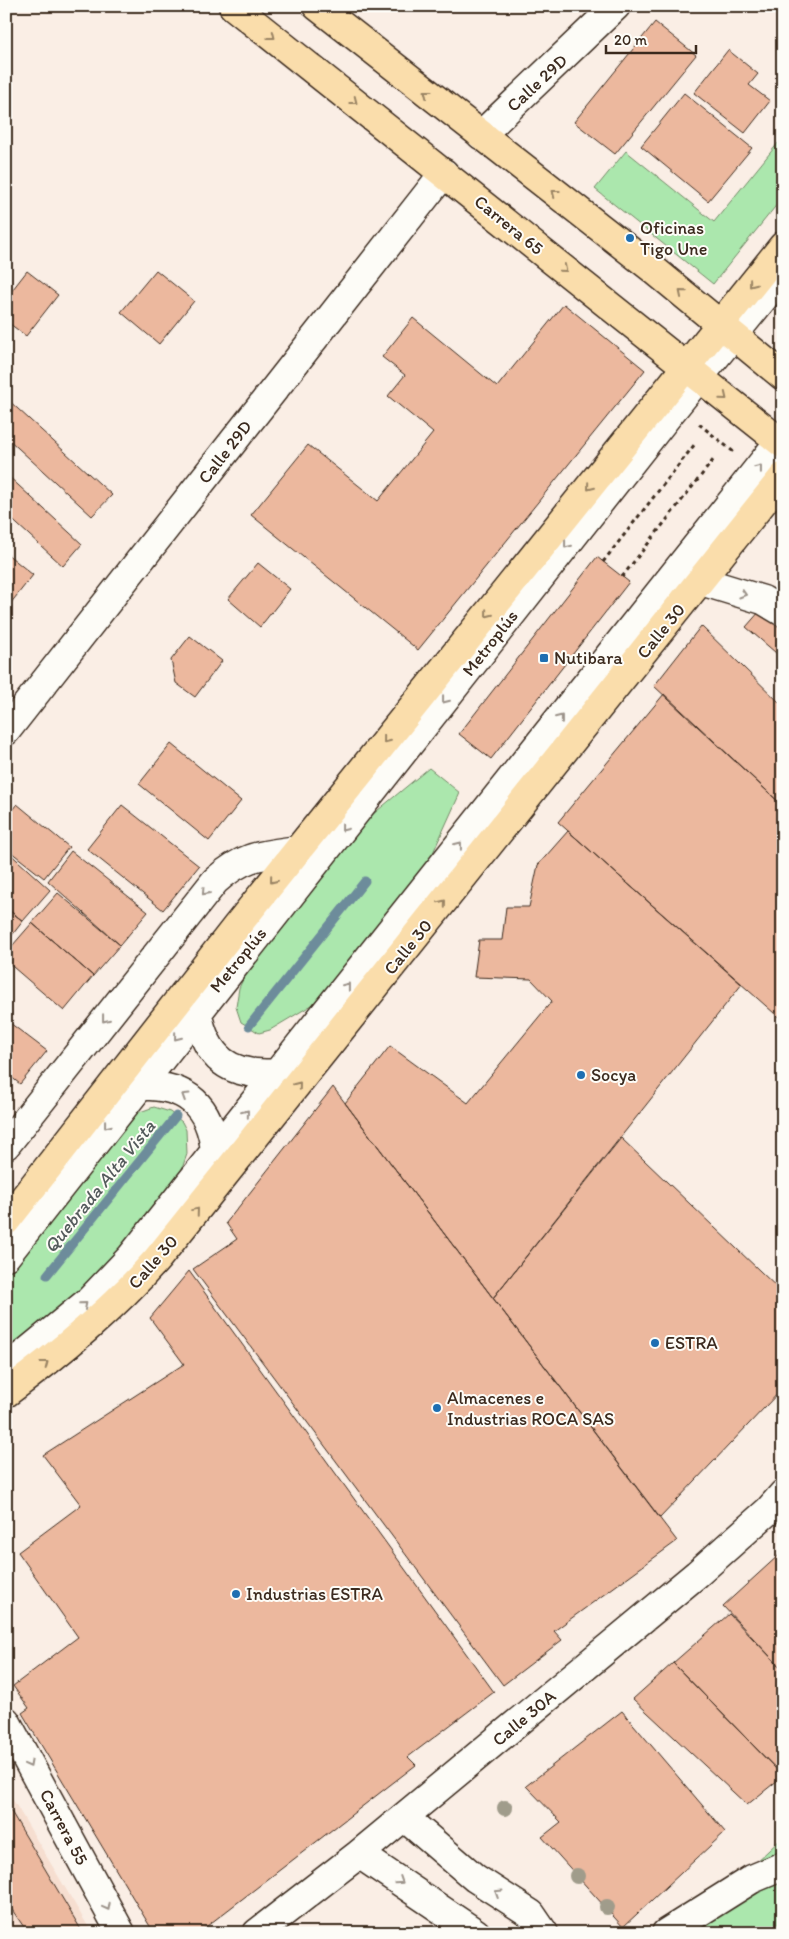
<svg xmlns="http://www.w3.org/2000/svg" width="789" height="1939" font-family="Itim,sans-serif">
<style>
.built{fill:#f6ded0}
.green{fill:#abe7ad;stroke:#738866}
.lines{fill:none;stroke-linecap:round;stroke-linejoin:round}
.stream{stroke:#6d8c9b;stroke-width:9}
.building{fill:#ecb89e;stroke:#3b2a1e}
.minor-casing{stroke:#3b2a1e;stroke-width:31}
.major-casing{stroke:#3b2a1e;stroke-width:31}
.path{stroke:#3b2a1e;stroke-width:3;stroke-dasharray:4 4;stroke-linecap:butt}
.minor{stroke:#fdfcf7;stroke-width:28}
.major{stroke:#faddab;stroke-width:28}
.tree{fill:#a09c8b}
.oneway{stroke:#9a8464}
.oneway2{stroke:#9c938a}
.poi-dot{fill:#1f6fb2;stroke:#fdfcf7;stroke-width:2}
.labels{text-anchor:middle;stroke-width:4;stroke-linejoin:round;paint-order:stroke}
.street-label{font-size:18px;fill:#3b2a1e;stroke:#fdfcf7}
.poi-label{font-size:18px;fill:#3b2a1e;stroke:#fdfcf7;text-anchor:start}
.water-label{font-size:19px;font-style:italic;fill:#545b5c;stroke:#fdfcf7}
</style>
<rect width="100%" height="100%" fill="#faeee5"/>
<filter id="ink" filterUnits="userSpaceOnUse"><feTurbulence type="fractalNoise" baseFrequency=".02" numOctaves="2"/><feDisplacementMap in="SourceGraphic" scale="10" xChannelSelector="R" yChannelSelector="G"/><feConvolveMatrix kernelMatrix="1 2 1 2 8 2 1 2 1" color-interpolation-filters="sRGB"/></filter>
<g filter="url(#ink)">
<path class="built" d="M6,1788L92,1933H6Z"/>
<path class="green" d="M783,137V197L713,284L595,189L626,151L714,222Z
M429,768L460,793L422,877L327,996L270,1030L259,1033L241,1022L236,1007L239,988L256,951L366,820Z
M154,1107L170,1112L182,1122L186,1130L187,1154L176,1186L102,1277L6,1357V1271L118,1130L137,1113Z
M783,1837V1933H680Z"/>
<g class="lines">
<path class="stream" d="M249,1026L365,881
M47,1275L176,1116"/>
</g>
<path class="building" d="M655,22L696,55L615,154L574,122Z
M728,50L758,74L749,85L770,101L745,133L694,93Z
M684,93L752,148L708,201L641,146Z
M156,270L194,301L159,344L121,312Z
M27,271L58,295L26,336L6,321V298Z
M564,304L645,370L418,650L251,515L308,445L378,501L433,433L388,396L405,375L382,357L413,318L497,387Z
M6,398L112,495L92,516L6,437Z
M6,474L82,544L63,566L6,514Z
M6,553L33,575L10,604L6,601Z
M597,557L629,582L491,759L459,734Z
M258,563L290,589L260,627L228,599Z
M767,603L783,617V659L746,627Z
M701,626L783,706V806L654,686Z
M190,636L222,661L195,697L176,683L171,660Z
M664,694L783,806V1021L558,822Z
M171,744L241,801L209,841L139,784Z
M17,804L69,847L44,878L6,848V817Z
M122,805L199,866L163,910L87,849Z
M568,831L742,984L493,1298L345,1103L390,1046L468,1103L552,1001L531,979L474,977L479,940H502L506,907H529L538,865Z
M6,850L50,890L23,921L6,908Z
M71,851L148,912L120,945L48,881Z
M58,893L120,945L93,976L32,923Z
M6,908L23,921L6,943Z
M32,923L93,976L64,1011L6,961V953Z
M6,1020L47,1051L20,1084L6,1073Z
M333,1087L677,1541L554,1631L562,1640L503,1685L193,1269L237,1239L226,1223Z
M621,1138L783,1293V1388L660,1518L493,1298Z
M189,1271L494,1692L408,1757L416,1765L198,1933H154L22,1713L29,1708L13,1686L78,1637L18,1552L81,1505L43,1455L184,1364L150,1318Z
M780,1554L783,1557V1670L723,1606Z
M729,1614L783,1670V1776L673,1663Z
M673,1663L783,1776L747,1805L633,1699Z
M622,1711L725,1832L623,1927L542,1837L561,1822L526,1786Z
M6,1803L83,1933H28L6,1901Z"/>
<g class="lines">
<defs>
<path id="minor" d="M481,135L616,6
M701,581L763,600L783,612
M6,731L444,173
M197,1011C206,1059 229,1077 278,1073
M137,1086C185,1084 210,1104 215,1151
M6,1145L215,881C244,855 261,855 298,850
M6,1256L670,413L783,274
M6,1369L90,1300L131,1257L783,437
M6,1721L121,1933
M404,1817L475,1878L531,1914L544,1933
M359,1854L476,1933
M257,1933L359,1854L697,1574L769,1510L783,1494
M666,1933L752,1879L783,1866"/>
<path id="major" d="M233,6L783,444
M317,6L653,269L783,376
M6,1221L236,927L783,246
M6,1393C61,1352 112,1310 157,1259L783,477"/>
</defs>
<use href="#minor" class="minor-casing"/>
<use href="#major" class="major-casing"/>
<path class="path" d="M699,424L735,453
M603,562L695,444
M622,577L714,459"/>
<use href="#minor" class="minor"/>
<use href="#major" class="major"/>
</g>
<g class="tree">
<circle cx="505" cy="1808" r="8"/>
<circle cx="577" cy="1876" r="8"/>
<circle cx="607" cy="1907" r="8"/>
</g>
<defs><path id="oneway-chevron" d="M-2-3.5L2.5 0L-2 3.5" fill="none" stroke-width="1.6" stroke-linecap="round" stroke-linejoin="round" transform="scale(1.25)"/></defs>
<g class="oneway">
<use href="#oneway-chevron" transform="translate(272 36) rotate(38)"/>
<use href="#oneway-chevron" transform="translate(427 93) rotate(-142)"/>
<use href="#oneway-chevron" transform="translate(354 101) rotate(38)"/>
<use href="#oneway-chevron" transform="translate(555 193) rotate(-142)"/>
<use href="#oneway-chevron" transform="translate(564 269) rotate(39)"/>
<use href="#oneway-chevron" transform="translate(752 284) rotate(129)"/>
<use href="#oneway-chevron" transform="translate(682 293) rotate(-140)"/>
<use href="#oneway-chevron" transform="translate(724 397) rotate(39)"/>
<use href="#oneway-chevron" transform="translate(590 487) rotate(129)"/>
<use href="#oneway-chevron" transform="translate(488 614) rotate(129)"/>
<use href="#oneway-chevron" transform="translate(386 740) rotate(129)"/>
<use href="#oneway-chevron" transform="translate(273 880) rotate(129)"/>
<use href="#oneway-chevron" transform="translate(443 903) rotate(-51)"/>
<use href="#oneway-chevron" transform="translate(298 1085) rotate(-51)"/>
<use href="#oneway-chevron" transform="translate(196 1211) rotate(-50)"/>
<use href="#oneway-chevron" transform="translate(45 1364) rotate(-37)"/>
</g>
<g class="oneway2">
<use href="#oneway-chevron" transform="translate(759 468) rotate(-52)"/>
<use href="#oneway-chevron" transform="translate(567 545) rotate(128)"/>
<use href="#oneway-chevron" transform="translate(743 594) rotate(17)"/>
<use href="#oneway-chevron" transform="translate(445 700) rotate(128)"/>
<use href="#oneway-chevron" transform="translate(560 718) rotate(-52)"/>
<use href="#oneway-chevron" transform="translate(344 828) rotate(129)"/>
<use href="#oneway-chevron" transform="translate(459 845) rotate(-52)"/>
<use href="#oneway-chevron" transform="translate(205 892) rotate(132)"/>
<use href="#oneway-chevron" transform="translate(347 986) rotate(-52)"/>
<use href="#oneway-chevron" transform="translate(105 1019) rotate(128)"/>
<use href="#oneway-chevron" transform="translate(177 1037) rotate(129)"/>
<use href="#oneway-chevron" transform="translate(185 1096) rotate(-148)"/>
<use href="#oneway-chevron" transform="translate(246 1113) rotate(-51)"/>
<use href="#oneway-chevron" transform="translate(107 1125) rotate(128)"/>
<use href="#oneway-chevron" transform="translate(84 1305) rotate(-41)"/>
<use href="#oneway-chevron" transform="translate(29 1764) rotate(62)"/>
<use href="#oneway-chevron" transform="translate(400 1881) rotate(33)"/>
<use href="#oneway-chevron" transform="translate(498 1893) rotate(-148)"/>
<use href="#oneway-chevron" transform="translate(107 1907) rotate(62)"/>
</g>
</g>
<g class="poi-dot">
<circle cx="630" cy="238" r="5"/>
<rect x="539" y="653" width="10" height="10" rx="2.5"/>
<circle cx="581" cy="1075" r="5"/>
<circle cx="655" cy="1343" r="5"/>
<circle cx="437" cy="1408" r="5"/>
<circle cx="236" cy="1594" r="5"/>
</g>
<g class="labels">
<g class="street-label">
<text transform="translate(537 83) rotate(-43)" y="6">Calle 29D</text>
<text transform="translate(509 225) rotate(39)" y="6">Carrera 65</text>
<text transform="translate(225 452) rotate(-52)" y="6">Calle 29D</text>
<text transform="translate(661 631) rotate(-51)" y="6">Calle 30</text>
<text transform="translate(490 643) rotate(-52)" y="6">Metroplús</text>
<text transform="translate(408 947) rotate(-51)" y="6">Calle 30</text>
<text transform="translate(238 960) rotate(-51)" y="6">Metroplús</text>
<text transform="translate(153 1262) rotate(-49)" y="6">Calle 30</text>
<text transform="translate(524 1718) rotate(-40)" y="6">Calle 30A</text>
<text transform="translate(64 1827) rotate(62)" y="6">Carrera 55</text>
</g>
<g class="poi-label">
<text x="640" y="234">Oficinas<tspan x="640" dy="21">Tigo Une</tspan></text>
<text x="554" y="664">Nutibara</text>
<text x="591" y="1081">Socya</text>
<text x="665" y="1349">ESTRA</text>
<text x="447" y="1404">Almacenes e<tspan x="447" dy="21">Industrias ROCA SAS</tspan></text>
<text x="246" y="1600">Industrias ESTRA</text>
</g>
<g class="water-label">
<text transform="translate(99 1186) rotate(-51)" y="7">Quebrada Alta Vista</text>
</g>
</g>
<rect width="789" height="1939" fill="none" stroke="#fdfcf7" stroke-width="25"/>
<rect x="12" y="12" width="764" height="1914" fill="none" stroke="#3b2a1e" stroke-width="2" filter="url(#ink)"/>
<path d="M606 45v8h90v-8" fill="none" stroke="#3b2a1e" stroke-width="2.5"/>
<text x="614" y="45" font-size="15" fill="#3b2a1e" stroke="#fdfcf7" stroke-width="4" paint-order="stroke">20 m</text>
</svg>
